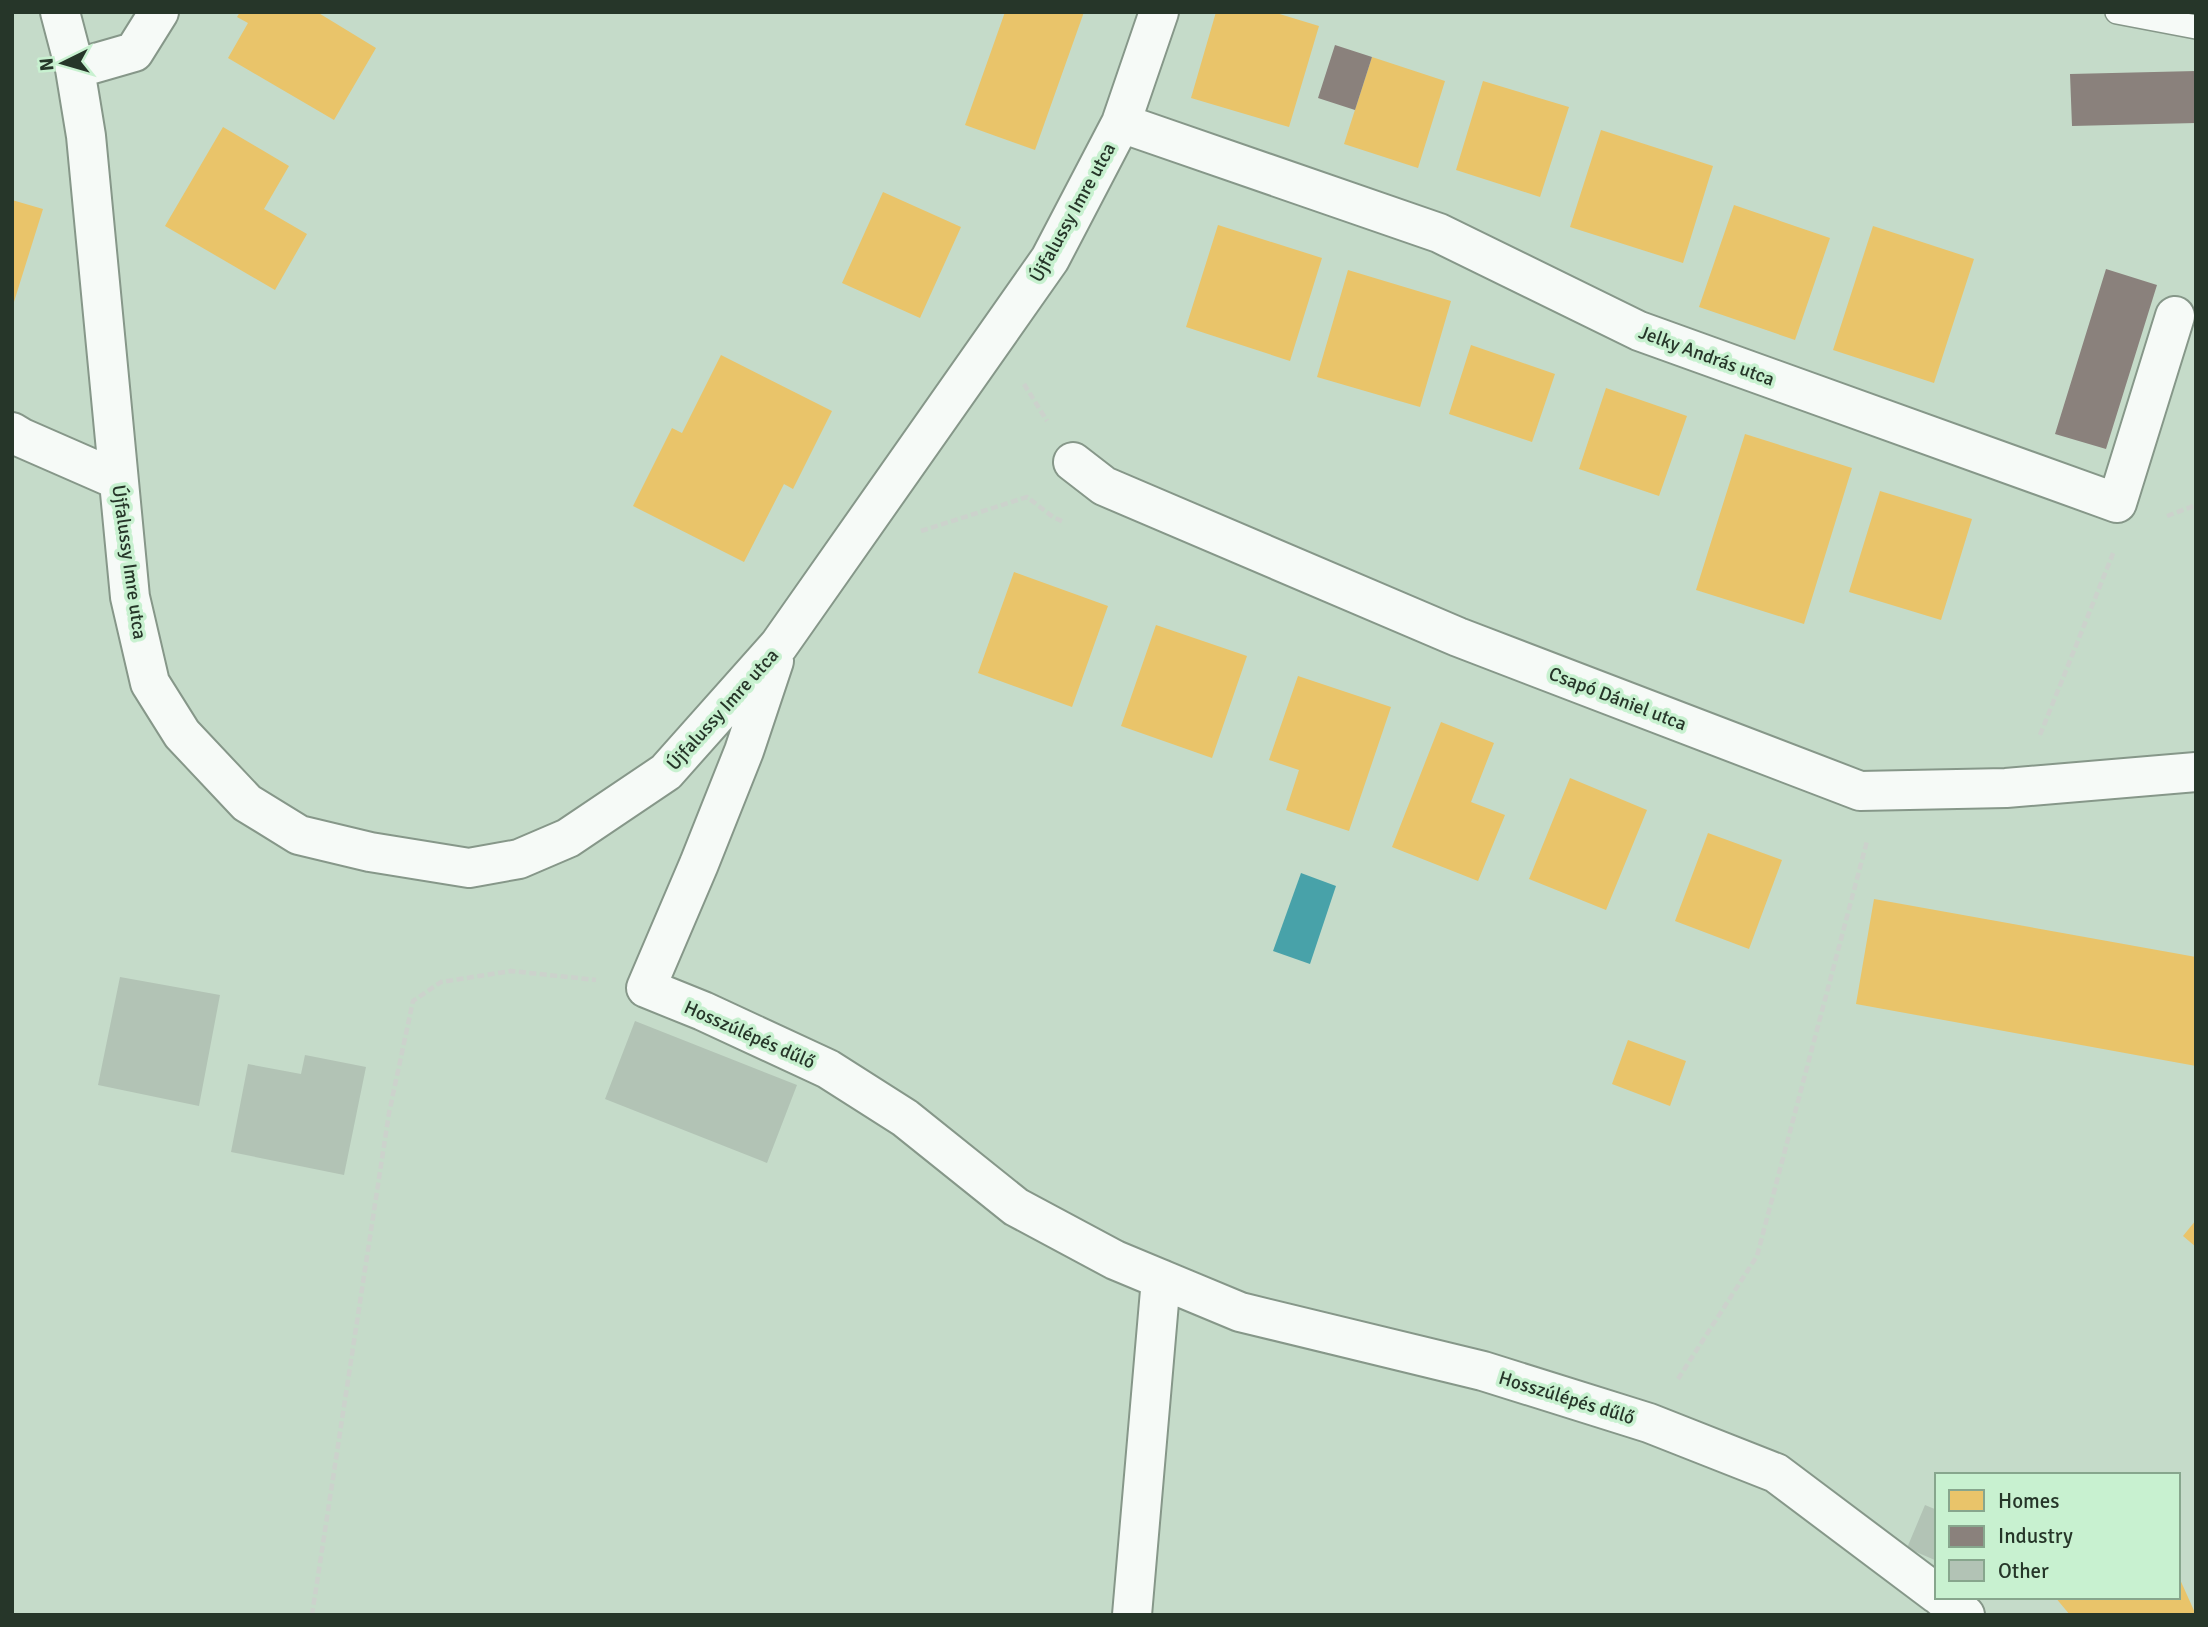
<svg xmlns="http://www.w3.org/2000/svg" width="2208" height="1627" font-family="Signika,sans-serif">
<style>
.water{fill:#48a2a9}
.homes{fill:#e9c46a}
.industry{fill:#8a817c}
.building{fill:#b2c3b5}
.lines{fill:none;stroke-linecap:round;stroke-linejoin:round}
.lane-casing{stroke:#869789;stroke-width:26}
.street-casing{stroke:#869789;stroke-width:42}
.path{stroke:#ccd2cc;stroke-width:4.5;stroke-dasharray:7 3.5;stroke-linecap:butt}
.lane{stroke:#f6faf7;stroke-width:23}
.street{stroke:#f6faf7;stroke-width:38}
.labels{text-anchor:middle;stroke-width:7;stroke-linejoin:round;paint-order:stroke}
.street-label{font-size:19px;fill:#263629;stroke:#c8f1d0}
</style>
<rect width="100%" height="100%" fill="#c5dbc9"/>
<path class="water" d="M1301,873L1336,886L1310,964L1273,951Z"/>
<path class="homes" d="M240,12H317L376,48L334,120L228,58L248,23L237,17Z
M1005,12H1084L1035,150L965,125Z
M1216,12H1273L1319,26L1289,127L1191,98Z
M1372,57L1445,81L1418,168L1344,144Z
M1483,81L1569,107L1540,197L1456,170Z
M223,127L289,166L264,209L307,234L275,290L165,226Z
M1601,130L1713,166L1683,263L1570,227Z
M883,192L961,227L920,318L842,283Z
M12,200L43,209L13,305H12Z
M1734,205L1830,238L1795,340L1699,307Z
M1218,225L1322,258L1290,361L1186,327Z
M1873,226L1974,259L1934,383L1833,350Z
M1348,270L1451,301L1420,407L1317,377Z
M1471,345L1555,374L1532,442L1449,414Z
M721,355L832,411L793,489L784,484L744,562L633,506L672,428L682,433Z
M1606,388L1687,416L1659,496L1579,469Z
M1745,434L1852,468L1804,624L1696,590Z
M1880,491L1972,519L1941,620L1849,592Z
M1014,572L1108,606L1072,707L978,673Z
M1156,625L1247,656L1212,758L1121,726Z
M1298,676L1391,707L1349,831L1286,810L1299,770L1269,760Z
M1441,722L1494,743L1471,802L1505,815L1478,881L1392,847Z
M1570,778L1647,810L1606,910L1529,879Z
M1708,833L1782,860L1749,949L1675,921Z
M1874,899L2196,957V1066L1856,1004Z
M1628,1040L1686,1061L1670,1106L1612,1084Z
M2196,1220V1247L2183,1236Z
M2178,1575L2196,1615H2070L2055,1597H2178Z"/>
<path class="industry" d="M1335,45L1372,57L1355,110L1318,98Z
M2196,71V123L2072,126L2070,74Z
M2106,269L2157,285L2106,449L2055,434Z"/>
<path class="building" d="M120,977L220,995L199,1106L98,1085Z
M635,1021L797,1085L767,1163L605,1099Z
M305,1055L366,1067L344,1175L231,1152L248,1064L301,1074Z
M1925,1505L1937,1510V1561L1907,1548Z"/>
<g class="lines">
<defs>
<path id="lane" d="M2117,12L2196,27"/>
<path id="street" d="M60,12L75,69L86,136L130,597L150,683L182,734L247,803L299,835L370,852L469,868L519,859L568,838L666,772L779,645L1050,259L1121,123L1159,12
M75,69L134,52L159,12
M1121,123L1439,233L1639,331L2117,503L2175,316
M12,432L22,438L118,480
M1073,462L1104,486L1458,637L1860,791L2006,788L2196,772
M774,661L744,751L699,864L646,988L703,1011L828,1069L905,1118L1016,1207L1115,1260L1240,1312L1483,1371L1649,1423L1776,1473L1937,1594
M1941,1597L1965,1615
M1132,1615L1161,1279"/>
</defs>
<use href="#lane" class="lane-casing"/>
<use href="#street" class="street-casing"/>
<path class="path" d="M1024,384L1047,421
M2167,516L2196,505
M921,531L1027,497L1053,517L1064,522
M2040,735L2114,551
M1678,1379L1757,1256L1867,841
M312,1615L389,1113L413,1001L441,982L511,971L596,980"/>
<use href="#lane" class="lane"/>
<use href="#street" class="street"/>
</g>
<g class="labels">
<g class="street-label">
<text transform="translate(1072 212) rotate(-61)" y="7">Újfalussy Imre utca</text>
<text transform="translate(1707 355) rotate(20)" y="7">Jelky András utca</text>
<text transform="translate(130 562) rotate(82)" y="7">Újfalussy Imre utca</text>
<text transform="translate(1618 698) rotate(21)" y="7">Csapó Dániel utca</text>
<text transform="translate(722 709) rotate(-48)" y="7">Újfalussy Imre utca</text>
<text transform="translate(750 1034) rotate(24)" y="7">Hosszúlépés dűlő</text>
<text transform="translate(1567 1397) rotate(17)" y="7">Hosszúlépés dűlő</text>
</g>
</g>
<rect width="2208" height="1627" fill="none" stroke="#263629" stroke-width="28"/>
<rect x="1935" y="1473" width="245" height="126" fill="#c8f1d0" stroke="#87a68d" stroke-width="2"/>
<rect x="1949" y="1490" width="35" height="21" fill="#e9c46a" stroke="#87a68d" stroke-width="2"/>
<text x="1998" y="1508" font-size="21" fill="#263629">Homes</text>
<rect x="1949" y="1526" width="35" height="21" fill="#8a817c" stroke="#87a68d" stroke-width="2"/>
<text x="1998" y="1543" font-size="21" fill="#263629">Industry</text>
<rect x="1949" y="1560" width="35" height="21" fill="#b2c3b5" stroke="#87a68d" stroke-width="2"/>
<text x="1998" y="1578" font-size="21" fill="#263629">Other</text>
<g transform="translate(63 63) rotate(265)" stroke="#c8f1d0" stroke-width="5" paint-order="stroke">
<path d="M0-5L12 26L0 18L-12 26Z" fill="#263629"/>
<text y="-10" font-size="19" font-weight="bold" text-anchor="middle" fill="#263629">N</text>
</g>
</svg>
